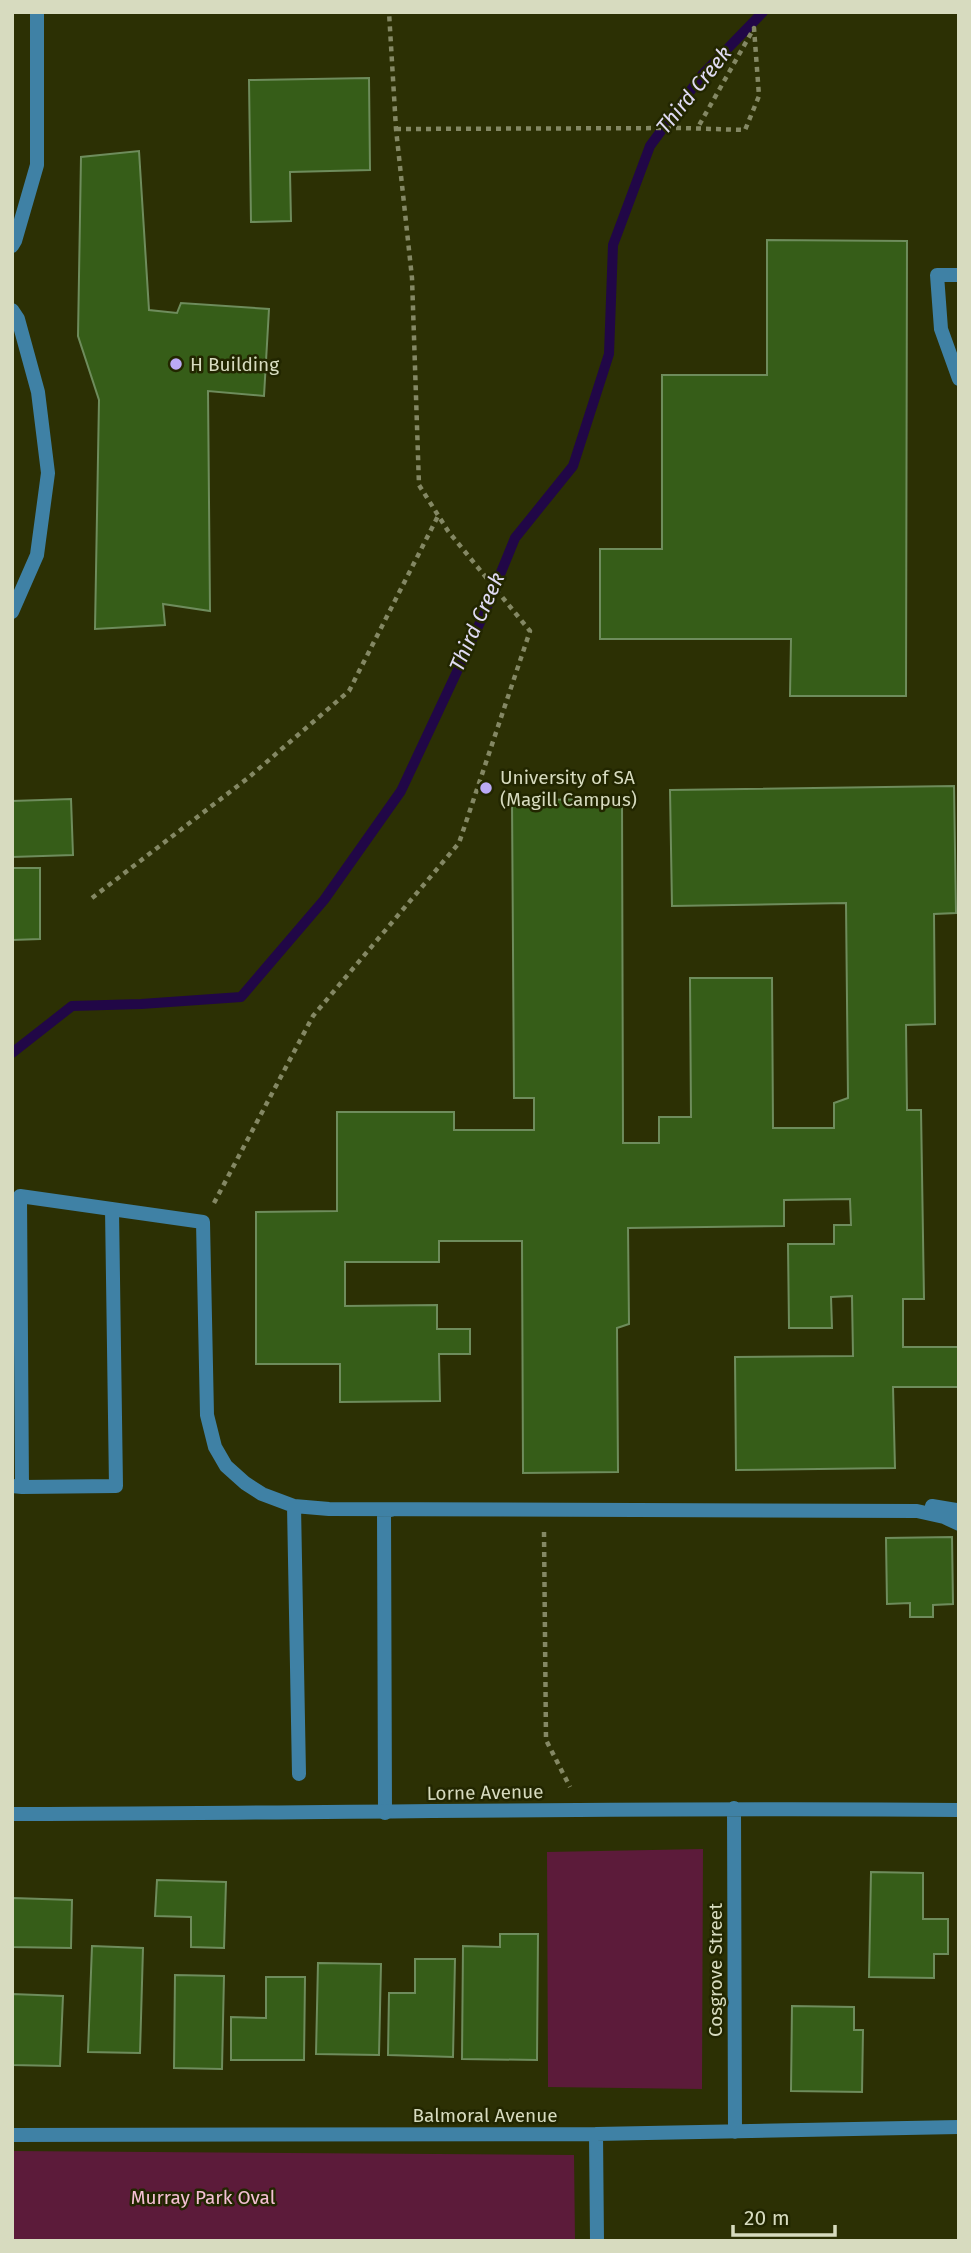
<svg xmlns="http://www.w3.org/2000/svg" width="971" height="2253" font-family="'Fira Sans',sans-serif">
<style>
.green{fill:#5c1b3a}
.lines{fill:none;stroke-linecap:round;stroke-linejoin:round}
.stream{stroke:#210747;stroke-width:10}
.building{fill:#365d18;stroke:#6e8c5c;stroke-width:2}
.path{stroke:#848864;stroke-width:4.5;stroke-dasharray:5 5;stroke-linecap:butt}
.service{stroke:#3f81a5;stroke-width:14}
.minor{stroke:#3f81a5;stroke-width:14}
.poi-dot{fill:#bbaaf6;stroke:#222600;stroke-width:2.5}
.labels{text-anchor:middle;stroke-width:5;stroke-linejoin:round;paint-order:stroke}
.poi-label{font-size:19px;fill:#d7dbbf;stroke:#222600;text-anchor:start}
.street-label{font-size:19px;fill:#d7dbbf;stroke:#222600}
.park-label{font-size:19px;fill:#f5c0d4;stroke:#222600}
.water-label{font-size:21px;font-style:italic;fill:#e0dbf3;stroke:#222600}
</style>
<rect width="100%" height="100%" fill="#2c3004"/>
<path class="green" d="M703,1849L702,2089L548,2087L547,1852Z
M12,2151L574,2155L575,2241H12Z"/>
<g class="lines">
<path class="stream" d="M12,1053L72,1006L141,1004L241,997L324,900L401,791L484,614L515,538L573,466L609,354L613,245L650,146L702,75L763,12"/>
</g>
<path class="building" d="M369,78L370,170L290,172L291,221L251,222L249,80Z
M139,151L149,310L177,313L181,303L269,309L264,396L208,391L210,611L163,604L165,625L95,629L99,400L78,336L81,157Z
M767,240L907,241L906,696H790L791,639H600V549H662V375H767Z
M954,786L956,913L934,914L935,1024L906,1025L907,1110H921L924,1299H903V1347H959V1387H893L895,1468L736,1470L735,1357L853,1356L852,1296L831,1297L832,1328H789L788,1244H834V1225H851L850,1199L784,1200V1226L628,1228L629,1324L617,1328L618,1472L523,1473L522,1241H439V1262H345V1306L437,1305V1329H470V1354H439L440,1401L340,1402V1364H256V1212L337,1211V1112H454V1130H534V1098H514L512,800L622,799L623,1143H659V1117H691L690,978H772L773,1128H834V1103L848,1098L846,903L672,906L670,790Z
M71,799L73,855L12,857V801Z
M12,868H40V939L12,940Z
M952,1537L953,1604L933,1605V1617H910V1603L887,1604L886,1538Z
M871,1872L923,1873V1919H948V1954H934V1978L869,1977Z
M157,1880L226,1882L224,1948L191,1947V1917L155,1916Z
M13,1898L72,1900L71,1948L12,1947Z
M500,1934H538L537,2060L462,2059L463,1946L500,1947Z
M92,1946L143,1948L140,2053L88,2052Z
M415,1959H455L453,2057L388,2055L389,1993H415Z
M318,1963L381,1964L379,2055L316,2054Z
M175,1975L224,1976L222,2069L174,2068Z
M266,1977H305L304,2060H231V2017L266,2018Z
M12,1994L63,1996L60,2066L12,2065Z
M792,2006L854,2007V2030H863L862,2092L791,2091Z"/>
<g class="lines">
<path class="path" d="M396,129L682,128L745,130L759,96L754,28L697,129
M92,898L248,778L349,691L438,516
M214,1203L313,1016L459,843L530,631L448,531L419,485L412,278L396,129L389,12
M544,1532L546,1740L570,1787"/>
<path class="service" d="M12,246L15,241L37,165V12
M959,275H937L941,329L959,379
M12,310L18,319L38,392L48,473L37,555L12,612
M12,1486L22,1487L20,1196L203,1222L207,1415L215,1447L226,1466L245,1483L262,1494L294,1506L329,1509L917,1511L944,1517L959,1524
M22,1487L116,1486L112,1209
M294,1506L299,1774
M932,1506L956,1510L959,1513
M385,1813L384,1510H391"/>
<path class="minor" d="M734,1808L735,2132
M12,1814C328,1813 643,1807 959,1810
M596,2134L597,2241
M12,2135L596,2134L959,2127"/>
</g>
<g class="poi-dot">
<circle cx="176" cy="364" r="7"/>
<circle cx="486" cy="788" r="7"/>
</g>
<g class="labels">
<g class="poi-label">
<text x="190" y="371">H Building</text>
<text x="500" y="784">University of SA<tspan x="500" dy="22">(Magill Campus)</tspan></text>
</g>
<g class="street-label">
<text transform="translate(485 1792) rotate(-1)" y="7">Lorne Avenue</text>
<text transform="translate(715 1970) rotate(-90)" y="7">Cosgrove Street</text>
<text x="485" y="2122">Balmoral Avenue</text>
</g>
<g class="park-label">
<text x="203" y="2204">Murray Park Oval</text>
</g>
<g class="water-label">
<text transform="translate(694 90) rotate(-51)" y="7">Third Creek</text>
<text transform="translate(477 622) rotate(-66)" y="7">Third Creek</text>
</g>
</g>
<rect width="971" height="2253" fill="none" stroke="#d7dbbf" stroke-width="28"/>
<path d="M733 2225v10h102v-10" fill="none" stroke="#d7dbbf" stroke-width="3.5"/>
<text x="744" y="2225" font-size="21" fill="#d7dbbf" stroke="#222600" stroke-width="5" paint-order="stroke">20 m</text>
</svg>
